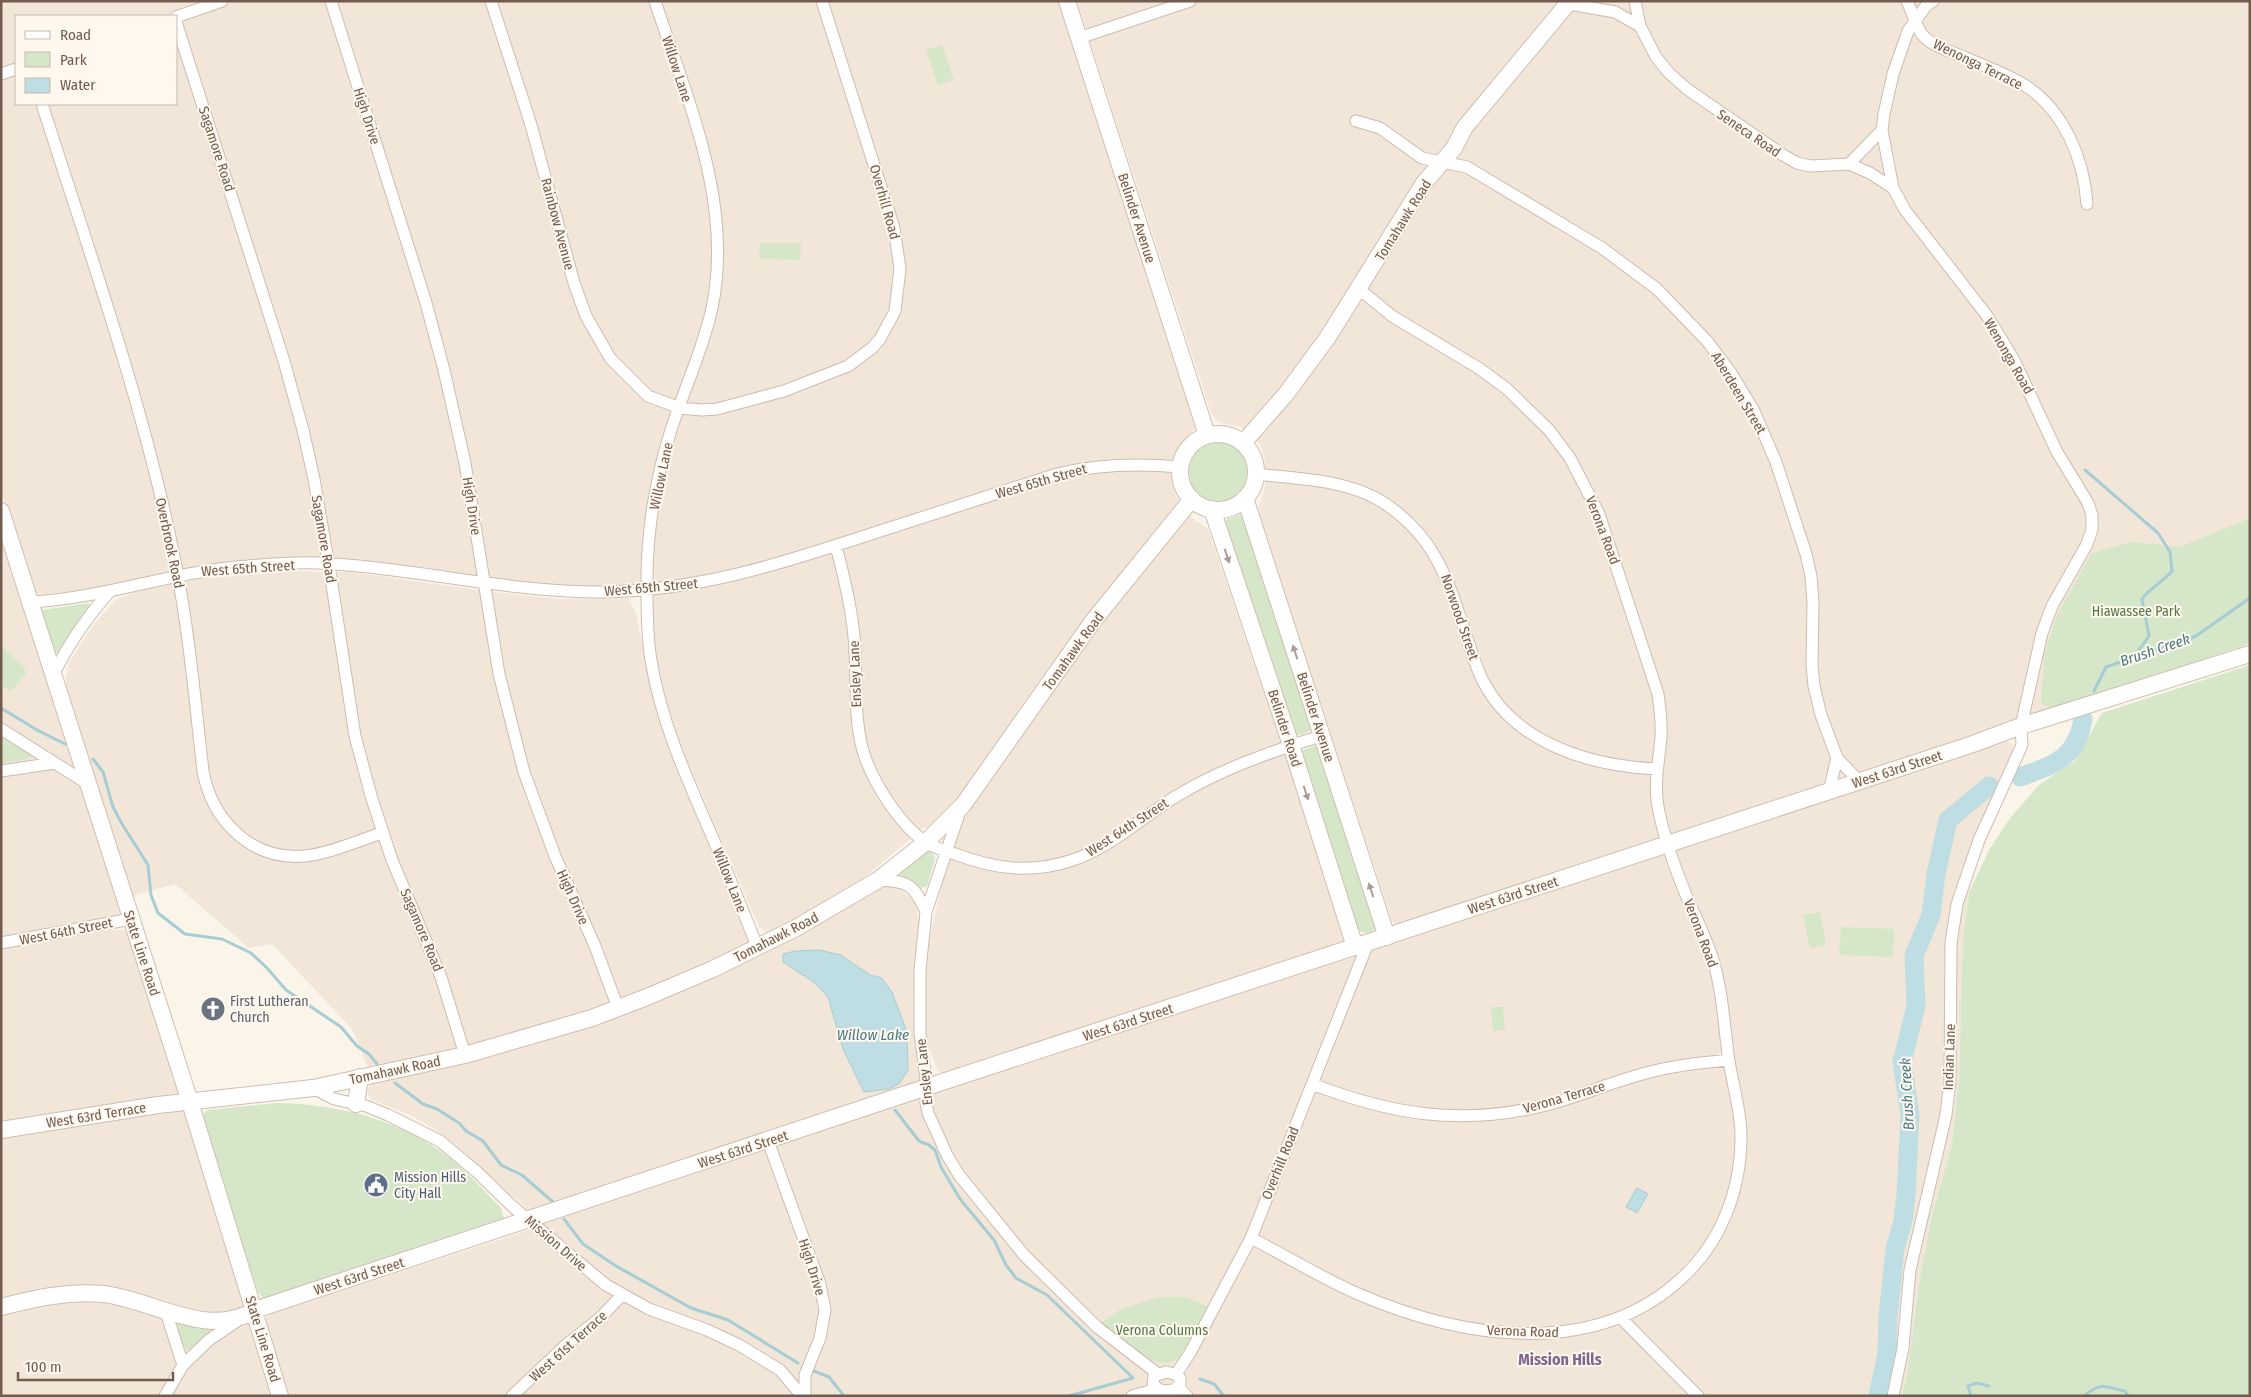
<svg xmlns="http://www.w3.org/2000/svg" width="2251" height="1397" font-family="'Fira Sans Condensed',sans-serif">
<style>
.residential{fill:#f2e6d8;fill-rule:evenodd}
.green{fill:#d5e7c8}
.water{fill:#bedee3;stroke:#a6cdd4}
.lines{fill:none;stroke-linecap:round;stroke-linejoin:round}
.stream{stroke:#a6cdd4;stroke-width:3}
.river{stroke:#bedee3;stroke-width:19}
.street-casing{stroke:#ccbcaf;stroke-width:13}
.secondary-casing{stroke:#d0beb0;stroke-width:18}
.street{stroke:#fff;stroke-width:11}
.secondary{stroke:#fff;stroke-width:16}
.oneway{fill:#ab9d95}
.labels{text-anchor:middle;stroke-width:4;stroke-linejoin:round;paint-order:stroke}
.street-label{font-size:14px;fill:#735b4e;stroke:#fef8ef}
.park-label{font-size:14px;fill:#557847;stroke:#fef8ef}
.worship-label{font-size:14px;fill:#5b616d;stroke:#fef8ef;text-anchor:start}
.service-label{font-size:14px;fill:#4e5e75;stroke:#fef8ef;text-anchor:start}
.water-label{font-size:15px;font-style:italic;fill:#4a7a85;stroke:#fef8ef}
.quarter-label{font-size:16px;font-weight:bold;fill:#81668f;stroke:#fef8ef}
</style>
<rect width="100%" height="100%" fill="#fbf4e9"/>
<path class="residential" d="M1,1H1060L1196,421L1195,428L1175,456L1171,474L1173,486L1178,502L1189,516L1208,529L1345,931L1346,939L1342,945L944,1075L937,1070L926,1037L924,987L931,932L944,875L953,848L925,827L862,879L789,923L777,930L767,932L759,927L682,749L660,681L655,656L651,607L654,581L626,586L586,587L514,581L357,560L234,562L160,574L99,588L37,595L33,590L1,491ZM16,16H176V104H16Z
M1077,1H2250V646L1814,791L1397,925L1392,921L1258,510L1265,487V460L1260,444L1241,427L1218,422L1211,413Z
M1,531L121,908L120,913L114,916L1,937Z
M292,571L348,572L510,594L560,599L629,598L636,614L645,659L677,770L747,938L758,957L826,920L870,892L886,885L902,890L913,899L917,909L919,922L913,1000L914,1028L918,1054L929,1096L2007,741L2013,745L2014,754L2011,762L1973,840L1960,878L1970,890L1963,935L1959,1078L1952,1144L1931,1219L1920,1278L1907,1376L1902,1396H289L265,1320L269,1315L529,1230L527,1209L455,1144L435,1129L410,1115L370,1099L367,1091L371,1084L367,1065L352,1029L272,944L249,948L175,884L132,896L67,695L66,679L69,662L94,624L117,599L135,592L197,579Z
M111,930H121L128,933L276,1396H1V949Z"/>
<path class="green" d="M942,45L954,80L938,85L926,50Z
M760,243H801L800,260L759,259Z
M1189 472a31 31 0 1 1 62 0a31 31 0 1 1-62 0Z
M1240,515H1243L1314,729L1301,735H1295L1224,524L1227,519Z
M2250,518V641L2245,645L2054,710L2041,703L2044,655L2058,613L2092,553L2132,542L2180,547Z
M89,603L90,607L59,652L55,654L41,612L42,610Z
M1,646L24,667L26,674L12,690L6,689L1,685Z
M2250,665V1396H1902L1907,1376L1920,1278L1931,1219L1952,1144L1959,1078L1963,935L1970,890L1989,850L2010,818L2040,784L2075,761L2102,713Z
M1,735L31,755L30,758L1,764Z
M1314,746H1317L1376,928C1369,935 1362,934 1355,927L1301,751Z
M926,850L931,851L935,859L927,886L921,888L899,874Z
M1820,912L1826,945L1810,948L1803,915Z
M1841,927L1894,929L1893,957L1839,955Z
M1491,1007H1503L1505,1030L1493,1031Z
M276,1103C339,1104 405,1120 455,1162C471,1176 486,1193 501,1208L504,1218L500,1222L279,1295L263,1298L258,1292L203,1124V1114L208,1110Z
M1160,1297H1185L1208,1306C1201,1322 1191,1351 1176,1360C1156,1374 1115,1336 1100,1323L1121,1309Z
M178,1322L210,1325V1332L188,1350C181,1345 175,1329 178,1322Z"/>
<path class="water" d="M819,950L841,955L870,975L882,978L892,992L907,1032L908,1070L899,1084L889,1089L864,1092L843,1049L828,997L815,983L783,962V954L795,951Z
M1637,1188L1648,1194L1637,1213L1626,1207Z"/>
<g class="lines">
<path class="stream" d="M2085,470L2158,533L2170,552L2172,571C2163,582 2151,587 2142,599L2149,636L2134,657
M2094,691L2106,667L2196,636L2250,598
M1,708L37,730L65,744
M93,759L103,772L113,807L122,824L148,865L151,895L158,913L185,934L222,939L251,953L267,968L286,990L341,1027L357,1046L369,1054L377,1064
M395,1083L423,1104L437,1109L459,1123L466,1131L483,1141L501,1165L522,1175L553,1202
M895,1110L919,1141L929,1145L935,1150L941,1167L960,1199L994,1240L1006,1265L1016,1278L1047,1295L1133,1378
M564,1219L583,1244L616,1266L691,1308L728,1320L798,1363
M814,1371L829,1377L844,1396
M1200,1379L1214,1384L1224,1396
M1069,1396L1133,1378
M1971,1396L1968,1386L1977,1383L1989,1386
M2084,1396C2102,1381 2105,1387 2125,1391L2128,1396"/>
<path class="river" d="M2020,777C2055,764 2076,759 2083,719
M1878,1396L1887,1354L1888,1317L1895,1249L1903,1221L1906,1195L1910,1115L1902,1062L1916,1006L1914,956L1931,915L1936,874L1948,820L1989,786"/>
<defs>
<path id="street" d="M331,1L426,303L444,370L465,463L499,674L524,772L555,856L595,946L618,1008
M491,1L531,125L574,283L586,316L610,358L648,396L680,408L702,410L717,409L784,391L848,366L872,348L880,339L895,311L900,269L894,228L822,1
M655,1C687,100 734,202 712,308C703,350 684,389 671,430C655,481 646,537 647,591C647,613 647,638 651,660C661,723 689,783 714,841C729,876 743,911 757,946
M1568,1L1569,4L1615,12L1640,26L1656,57L1669,73L1687,89L1783,155L1797,163L1811,166L1849,164L1882,130
M1635,1L1640,26
M1907,1C1912,11 1915,23 1921,33C1930,46 1950,51 1964,57C1984,66 2007,74 2026,86C2064,111 2084,159 2087,204
M176,17L222,1
M176,22L284,361L303,430L314,479L331,578L355,736L372,799L392,860L441,977L465,1055
M1079,38L1190,1
M1,74L16,69
M42,104C90,255 144,405 175,561C189,630 195,701 203,771C212,820 251,861 305,856C331,853 357,841 382,833
M1356,121L1380,128L1422,158L1467,167L1602,248L1657,289L1707,341L1731,373L1753,409L1776,462L1806,554L1811,576L1813,602L1812,665L1814,686L1821,715L1837,758L1859,781
M1849,164L1870,173L1893,188
M1256,474C1297,479 1344,479 1381,501C1436,536 1448,580 1467,638C1472,652 1476,668 1483,681C1515,744 1591,766 1657,769
M836,546C845,581 854,617 855,653C857,686 854,719 863,751C872,781 900,826 927,843C935,848 946,851 955,854C995,869 1031,874 1073,860C1111,847 1141,818 1175,797C1221,769 1270,752 1321,736
M30,602C106,598 174,571 248,566C270,564 294,562 317,563C411,567 505,592 600,592C698,591 780,564 871,534C933,514 995,494 1057,474C1099,464 1137,463 1180,467
M53,675C68,645 87,617 109,592
M1,729L88,784
M1,771L55,763
M1829,791L1837,758
M960,811L926,912L920,970V1033L927,1087L926,1103L928,1113L947,1155L959,1175L1024,1255L1097,1327L1158,1374
M878,880C909,882 913,883 926,912
M1,943L131,919
M1312,1084C1390,1114 1459,1126 1542,1106C1575,1098 1606,1084 1639,1075C1668,1066 1699,1063 1729,1060
M313,1088L334,1099L366,1106L388,1115L440,1141L477,1172L512,1206L606,1285L649,1309L707,1330L739,1345L780,1370L802,1396
M768,1141L820,1284L825,1310L820,1338L805,1375V1396
M1251,1238C1286,1256 1320,1277 1356,1293C1459,1338 1594,1361 1683,1277C1722,1241 1741,1189 1741,1136C1741,1111 1733,1086 1729,1061C1724,1027 1723,993 1713,960C1706,937 1695,916 1686,895C1675,868 1665,840 1659,812C1653,787 1659,762 1661,737C1662,722 1660,708 1658,694L1599,514L1570,458L1549,430L1507,389L1480,369L1392,316L1359,289
M166,1312L183,1365
M1620,1317L1698,1396
M1166,1372L1175,1374L1180,1378V1384L1174,1390L1162,1391L1153,1385L1154,1376Z
M1176,1374L1190,1353L1251,1238L1368,943
M1178,1387L1187,1396
M165,1396L183,1365L209,1340L237,1321
M512,1396L567,1344L600,1318L622,1295
M1132,1396L1157,1389
M1893,1396L1903,1348L1910,1270L1946,1115L1950,1081L1951,943L1957,904L1979,840L2022,745L2021,726L2042,633L2052,606L2086,546L2092,530V515L2088,503L2057,452L2014,360L1988,317L1905,210L1893,188L1882,130L1884,114L1893,74L1908,31L1926,6L1933,1"/>
<path id="secondary" d="M1067,1L1207,435
M1180 472a38 38 0 1 1 76 0a38 38 0 1 1-76 0Z
M1243,443L1286,394L1328,337L1424,183L1454,148L1465,127L1570,1
M1245,498L1387,937
M1212,509L1291,745L1355,947
M1,511L190,1102L280,1396
M356,1104L360,1077
M1,1130L158,1105L313,1088L465,1055L592,1018L647,997L713,969L796,928L878,880L926,842L963,805L1093,621L1192,499
M1,1307C36,1298 67,1291 103,1294C152,1299 207,1340 255,1310L927,1087L1973,744L2021,726L2250,654"/>
</defs>
<use href="#street" class="street-casing"/>
<use href="#secondary" class="secondary-casing"/>
<use href="#street" class="street"/>
<use href="#secondary" class="secondary"/>
</g>
<defs><path id="oneway-solid" d="M-6-.8H1V-3.2L6.5 0L1 3.2V.8H-6Z" transform="scale(1.25)"/></defs>
<g class="oneway">
<use href="#oneway-solid" transform="translate(1227 556) rotate(72)"/>
<use href="#oneway-solid" transform="translate(1295 652) rotate(-108)"/>
<use href="#oneway-solid" transform="translate(1306 793) rotate(72)"/>
<use href="#oneway-solid" transform="translate(1371 890) rotate(-108)"/>
</g>
<defs>
<symbol id="church-disc" viewBox="-11 -11 22 22"><circle r="9.5" fill="#6b7280" stroke="#fef8ef"/><path d="M-1.2-6h2.4v3.5h3.3v2.4h-3.3V6h-2.4V-.1h-3.3v-2.4h3.3Z" fill="#fff"/></symbol>
<symbol id="civic-disc" viewBox="-11 -11 22 22"><circle r="9.5" fill="#5c6f8a" stroke="#fef8ef"/><path d="M-.6-6.5H3V-4.5H.6V-3L4-1V1h2V6H-6V1h2V-1L-.6-3ZM-1.2 2.5V6h2.4V2.5Z" fill="#fff"/></symbol>
</defs>
<g fill-rule="evenodd">
<use href="#church-disc" x="199" y="995" width="28" height="28"/>
<use href="#civic-disc" x="362" y="1171" width="28" height="28"/>
</g>
<g class="labels">
<g class="street-label">
<text transform="translate(1978 64) rotate(26)" y="5">Wenonga Terrace</text>
<text transform="translate(677 69) rotate(72)" y="5">Willow Lane</text>
<text transform="translate(367 116) rotate(72)" y="5">High Drive</text>
<text transform="translate(1749 133) rotate(34)" y="5">Seneca Road</text>
<text transform="translate(217 149) rotate(72)" y="5">Sagamore Road</text>
<text transform="translate(885 202) rotate(74)" y="5">Overhill Road</text>
<text transform="translate(1137 218) rotate(72)" y="5">Belinder Avenue</text>
<text transform="translate(1403 220) rotate(-58)" y="5">Tomahawk Road</text>
<text transform="translate(558 224) rotate(75)" y="5">Rainbow Avenue</text>
<text transform="translate(2009 356) rotate(60)" y="5">Wenonga Road</text>
<text transform="translate(1739 393) rotate(59)" y="5">Aberdeen Street</text>
<text transform="translate(661 476) rotate(-78)" y="5">Willow Lane</text>
<text transform="translate(1041 481) rotate(-16)" y="5">West 65th Street</text>
<text transform="translate(472 506) rotate(81)" y="5">High Drive</text>
<text transform="translate(1603 530) rotate(69)" y="5">Verona Road</text>
<text transform="translate(324 539) rotate(80)" y="5">Sagamore Road</text>
<text transform="translate(170 543) rotate(78)" y="5">Overbrook Road</text>
<text transform="translate(248 568) rotate(-4)" y="5">West 65th Street</text>
<text transform="translate(651 587) rotate(-5)" y="5">West 65th Street</text>
<text transform="translate(1460 617) rotate(71)" y="5">Norwood Street</text>
<text transform="translate(1073 651) rotate(-54)" y="5">Tomahawk Road</text>
<text transform="translate(855 674) rotate(-92)" y="5">Ensley Lane</text>
<text transform="translate(1316 717) rotate(72)" y="5">Belinder Avenue</text>
<text transform="translate(1285 728) rotate(72)" y="5">Belinder Road</text>
<text transform="translate(1897 769) rotate(-18)" y="5">West 63rd Street</text>
<text transform="translate(1127 827) rotate(-33)" y="5">West 64th Street</text>
<text transform="translate(730 880) rotate(68)" y="5">Willow Lane</text>
<text transform="translate(1513 895) rotate(-18)" y="5">West 63rd Street</text>
<text transform="translate(573 897) rotate(66)" y="5">High Drive</text>
<text transform="translate(422 930) rotate(67)" y="5">Sagamore Road</text>
<text transform="translate(66 931) rotate(-11)" y="5">West 64th Street</text>
<text transform="translate(1701 933) rotate(69)" y="5">Verona Road</text>
<text transform="translate(776 937) rotate(-27)" y="5">Tomahawk Road</text>
<text transform="translate(142 953) rotate(72)" y="5">State Line Road</text>
<text transform="translate(1128 1022) rotate(-18)" y="5">West 63rd Street</text>
<text transform="translate(1949 1057) rotate(-88)" y="5">Indian Lane</text>
<text transform="translate(395 1070) rotate(-12)" y="5">Tomahawk Road</text>
<text transform="translate(924 1072) rotate(-96)" y="5">Ensley Lane</text>
<text transform="translate(1564 1097) rotate(-16)" y="5">Verona Terrace</text>
<text transform="translate(96 1115) rotate(-9)" y="5">West 63rd Terrace</text>
<text transform="translate(743 1149) rotate(-18)" y="5">West 63rd Street</text>
<text transform="translate(1280 1163) rotate(-68)" y="5">Overhill Road</text>
<text transform="translate(556 1243) rotate(41)" y="5">Mission Drive</text>
<text transform="translate(812 1267) rotate(72)" y="5">High Drive</text>
<text transform="translate(359 1276) rotate(-18)" y="5">West 63rd Street</text>
<text transform="translate(1523 1331) rotate(2)" y="5">Verona Road</text>
<text transform="translate(263 1339) rotate(73)" y="5">State Line Road</text>
<text transform="translate(568 1346) rotate(-42)" y="5">West 61st Terrace</text>
</g>
<g class="park-label">
<text x="2136" y="616">Hiawassee Park</text>
<text x="1162" y="1335">Verona Columns</text>
</g>
<g class="worship-label">
<text x="230" y="1006">First Lutheran<tspan x="230" dy="16">Church</tspan></text>
</g>
<g class="service-label">
<text x="394" y="1182">Mission Hills<tspan x="394" dy="16">City Hall</tspan></text>
</g>
<g class="water-label">
<text transform="translate(2155 650) rotate(-19)" y="5">Brush Creek</text>
<text x="873" y="1040">Willow Lake</text>
<text transform="translate(1907 1094) rotate(-93)" y="5">Brush Creek</text>
</g>
<g class="quarter-label">
<text x="1560" y="1365">Mission Hills</text>
</g>
</g>
<rect width="2251" height="1397" fill="none" stroke="#735b4e" stroke-width="5"/>
<rect x="15" y="15" width="162" height="90" fill="#fef8ef" stroke="#c6b9af"/>
<rect x="25" y="31" width="25" height="8" fill="#ffffff" stroke="#c6b9af"/>
<text x="60" y="40" font-size="15" fill="#735b4e">Road</text>
<rect x="25" y="52" width="25" height="15" fill="#d5e7c8" stroke="#c6b9af"/>
<text x="60" y="65" font-size="15" fill="#735b4e">Park</text>
<rect x="25" y="78" width="25" height="15" fill="#bedee3" stroke="#c6b9af"/>
<text x="60" y="90" font-size="15" fill="#735b4e">Water</text>
<path d="M18 1372v8h155v-8" fill="none" stroke="#735b4e" stroke-width="2.5"/>
<text x="25" y="1372" font-size="15" fill="#735b4e" stroke="#fef8ef" stroke-width="4" paint-order="stroke">100 m</text>
</svg>
